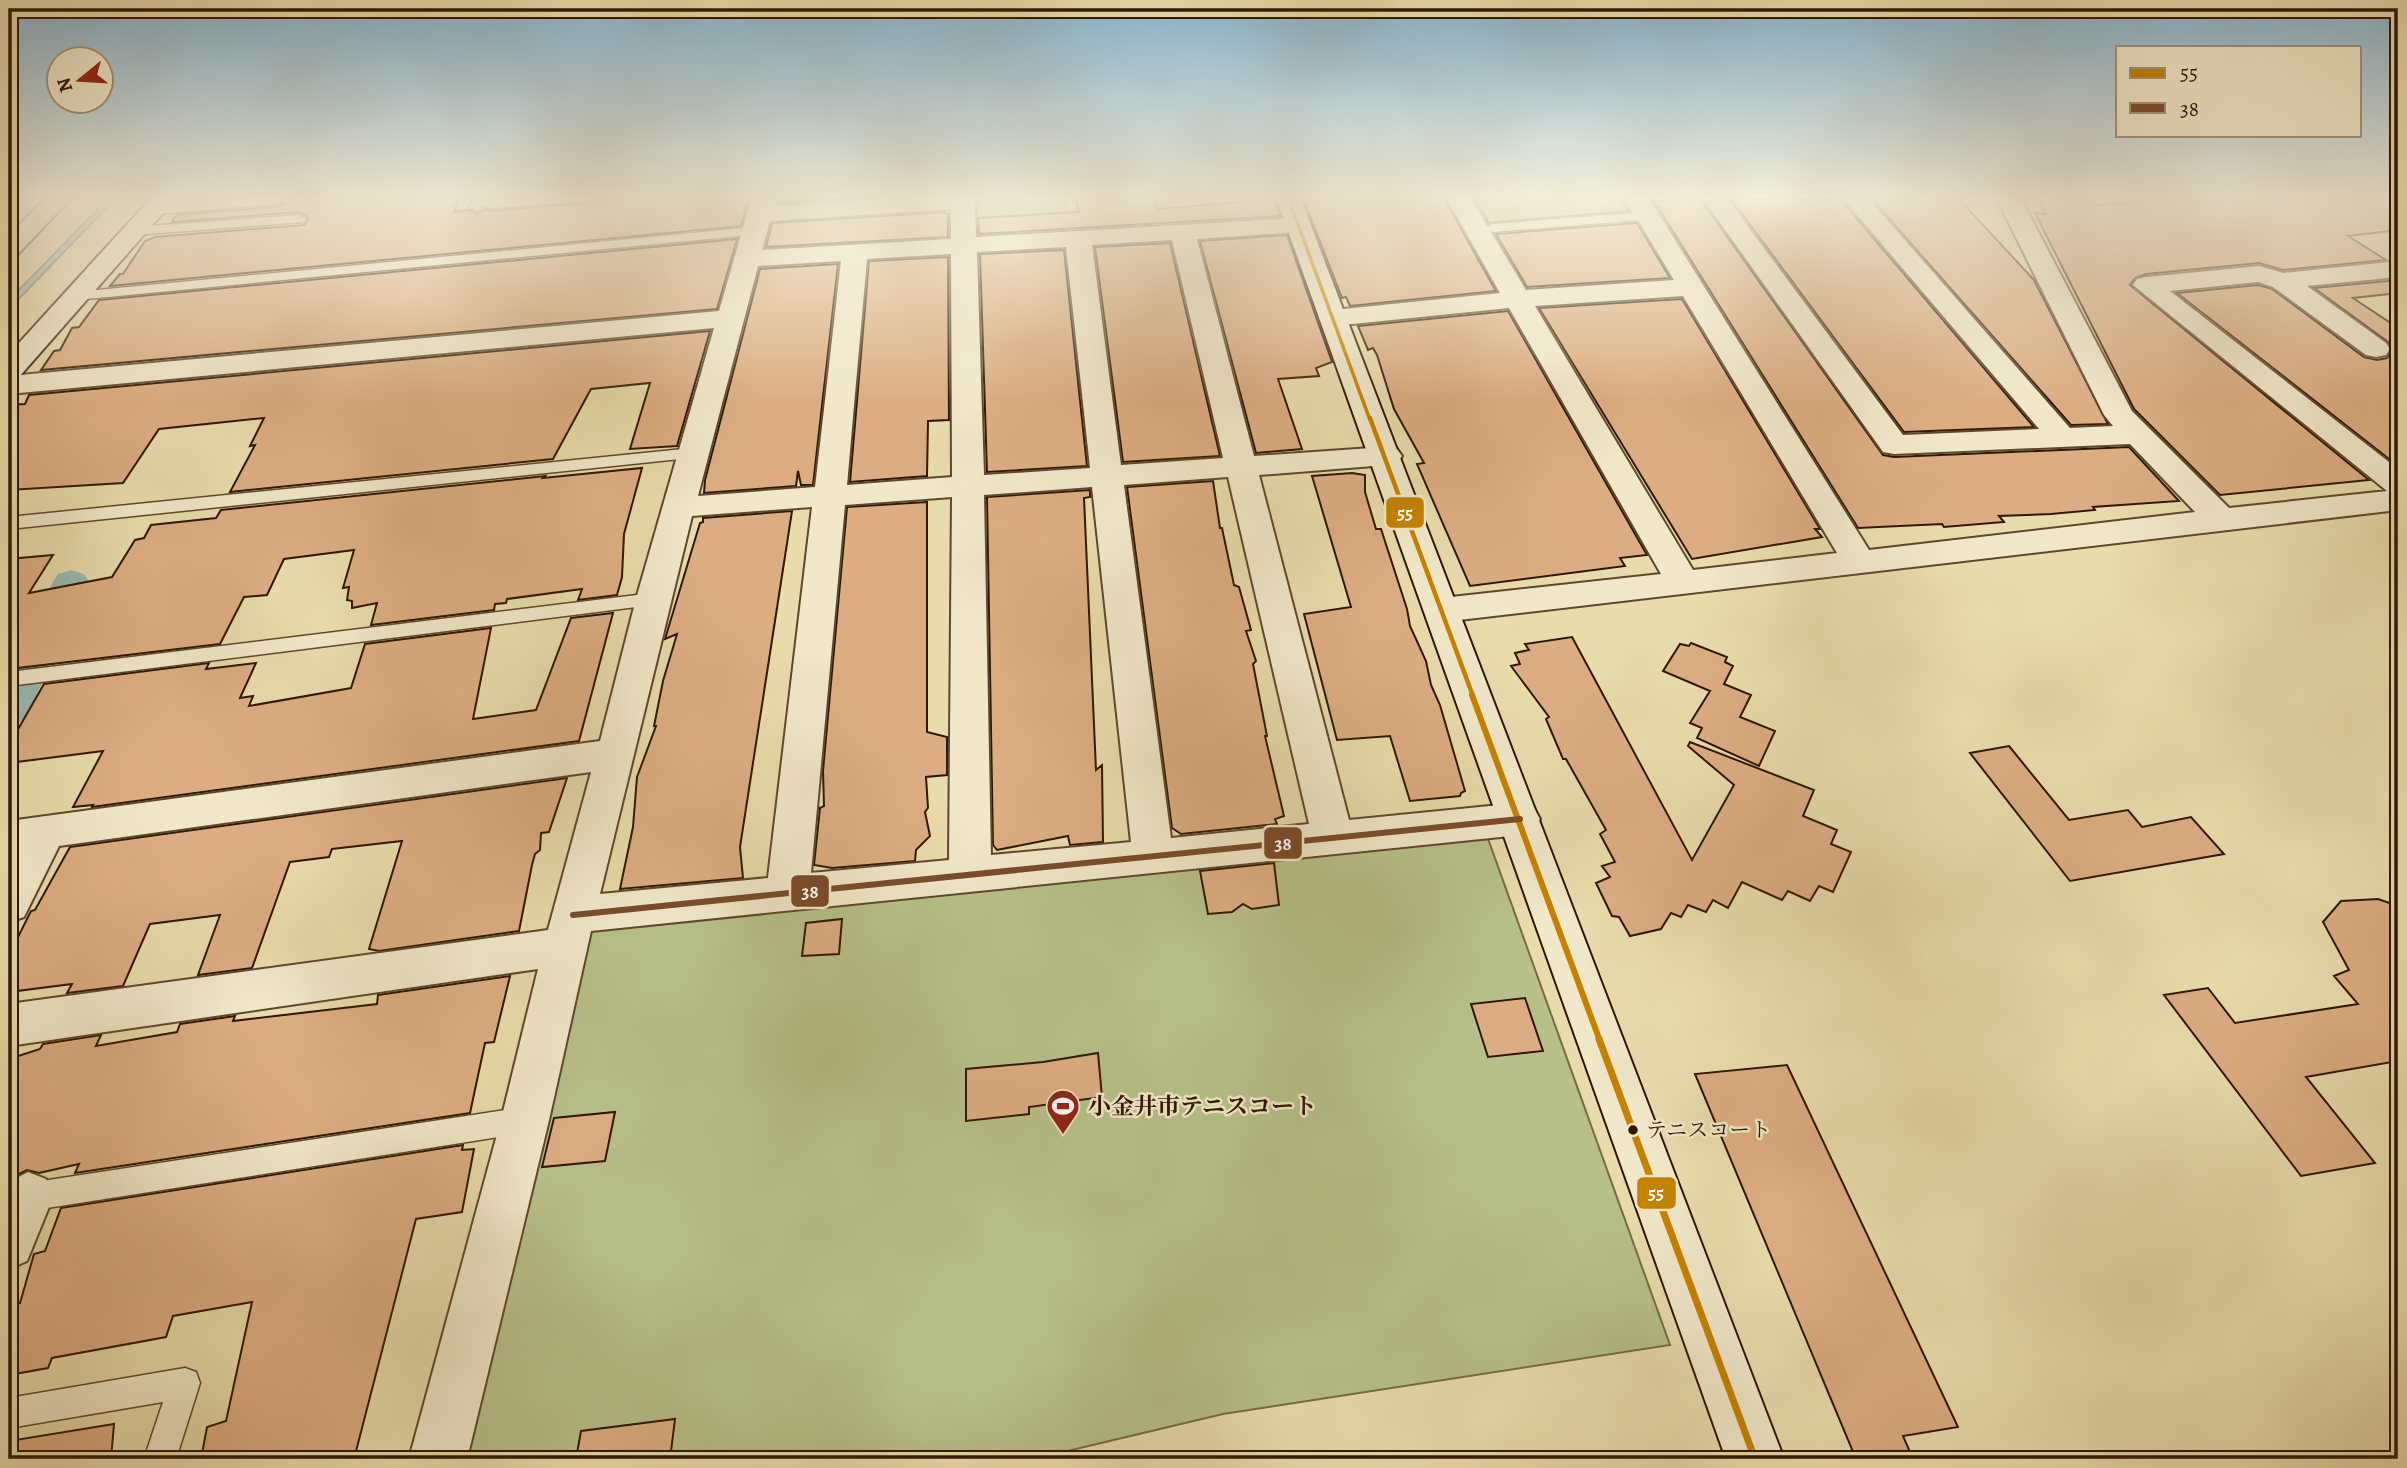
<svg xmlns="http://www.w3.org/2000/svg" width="2407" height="1468" font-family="Alegreya,'Noto Serif JP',serif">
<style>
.green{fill:#b7c089;stroke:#746c44;stroke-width:2}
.water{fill:#99bab1;stroke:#6f796a;stroke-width:2}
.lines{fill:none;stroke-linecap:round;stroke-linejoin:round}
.canal{fill:#99bab1;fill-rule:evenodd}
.building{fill:#dcad82;stroke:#301700;stroke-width:2}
.lane-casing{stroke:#5e482b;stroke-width:3}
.street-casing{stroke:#5e482b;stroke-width:4}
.secondary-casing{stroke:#301700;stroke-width:4}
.primary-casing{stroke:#301700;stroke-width:4}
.path{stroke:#301700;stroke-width:3.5;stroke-dasharray:1 2.5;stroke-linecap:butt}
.lane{fill:#f1e8c9;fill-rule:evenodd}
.street{fill:#f1e8c9;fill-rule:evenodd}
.secondary{fill:#f1e8c9;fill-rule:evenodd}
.primary{fill:#e9dcac;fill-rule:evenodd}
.bus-1-far3-casing{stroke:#f1e8c9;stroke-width:7}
.bus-1-far2-casing{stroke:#f1e8c9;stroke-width:9}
.bus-1-far1-casing{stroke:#f1e8c9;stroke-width:11}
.bus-1-casing{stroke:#f1e8c9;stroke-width:12}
.bus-2-casing{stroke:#f1e8c9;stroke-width:11}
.bus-1-far3{stroke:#c58200;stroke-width:3.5}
.bus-1-far2{stroke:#c58200;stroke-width:4.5}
.bus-1-far1{stroke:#c58200;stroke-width:6}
.bus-1{stroke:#c58200;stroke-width:7}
.bus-2{stroke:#7a4b2a;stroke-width:6}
.bus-dot{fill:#301700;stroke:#f1e8c9;stroke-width:2.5}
.labels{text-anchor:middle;stroke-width:5;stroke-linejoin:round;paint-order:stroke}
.near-bus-label{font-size:21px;fill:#301700;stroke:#f1e8c9;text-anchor:start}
.near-poi-label{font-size:23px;font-weight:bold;fill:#301700;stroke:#f1e8c9;text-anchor:start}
.line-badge{stroke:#f1e8c9;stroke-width:2.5}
.badge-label{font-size:19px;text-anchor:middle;font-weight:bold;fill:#fff}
</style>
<rect width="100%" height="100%" fill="#e9dcac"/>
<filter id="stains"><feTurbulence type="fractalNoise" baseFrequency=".00286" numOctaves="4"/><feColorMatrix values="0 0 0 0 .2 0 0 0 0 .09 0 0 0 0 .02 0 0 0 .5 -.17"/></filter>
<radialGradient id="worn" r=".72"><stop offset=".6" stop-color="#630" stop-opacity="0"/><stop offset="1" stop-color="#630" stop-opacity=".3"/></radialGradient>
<path class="green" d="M974,197H1065L1067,212L976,219Z
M1487,836L1670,1345L1223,1414L1034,1459H451L583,928Z"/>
<path class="water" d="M110,197H117L9,309V300Z"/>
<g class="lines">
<path class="canal" d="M71,570L84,574L89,582L29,711L23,721L9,725V671L53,582L58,574Z"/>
</g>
<path class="building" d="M303,197H312L309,202L370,197H460L454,212L470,210L477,214L484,209L492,211L649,197H749L741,226L110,286L120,274H123L145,241L155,237L304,225L309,218L299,212L172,222L176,215L273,207L283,205L287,198Z
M778,197H878L777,203Z
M1075,197H1155L1158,209L1274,199L1280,216L979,234L978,218L1079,212Z
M1443,197L1496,291L1350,306L1346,297L1342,298L1303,198Z
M1473,197H1619L1629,211L1489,223Z
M1870,197H1957L2034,280L2108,424L2071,425Z
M2037,197L2090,198L2094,205L2191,198L2197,202L2238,198L2329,197L2335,202L2398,198V230L2348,236L2386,260L2283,270L2259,263L2146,274L2135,278L2130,285L2369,480L2220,495L2134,409L2035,213L2046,214Z
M1731,199H1840L2034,427L1904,432Z
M1701,200L1883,455L1894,457L2129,447L2179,501L2093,507L2095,510L2051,514L1999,516L2004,522L1944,527L1942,524L1858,528L1654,201Z
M944,212L948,214V237L766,247L772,223Z
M1637,223L1670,278L1527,287L1496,234Z
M1287,235L1332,362L1316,368L1319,376L1278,379L1302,449L1256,453L1200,241Z
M737,239L717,309L41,370L54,351L60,350L72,328L79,327L99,300Z
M1170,243L1220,456L1123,462L1095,247Z
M1064,250L1087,466L987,472L980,254Z
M948,257L949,420L928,421L927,476L850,482L869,261Z
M838,264L813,485H801L798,471L796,486L704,493L705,480L760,269Z
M2398,280V293L2353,298L2398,328V466L2177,293L2258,285L2272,289L2364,357L2377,360L2387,358L2392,350L2388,342L2314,288Z
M1682,299L1820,529H1815L1822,537L1692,559L1539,308Z
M1508,311L1647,555L1620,558L1625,566L1470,586L1417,464L1424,463L1394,409L1377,355L1373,348L1368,350L1358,326Z
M710,331L677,446L630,449L650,383L591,389L553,459L230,492L255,445L250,446L264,418L159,429L123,483L9,490V405L25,404L29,395Z
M642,468L624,534L622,577L617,595L578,600L582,589L507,599L506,603L495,604L494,610L371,625L377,603L352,608V601L347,600L349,587L343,588L354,550L284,559L267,595L244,597L220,644L9,669V559L53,555L29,593L112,577L135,540L144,538L151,525L216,518L221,510L545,476L543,478Z
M1352,473L1365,475V492L1376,529H1381L1407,609L1410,626L1426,661L1431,685L1440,705L1465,791L1461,793L1460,796L1410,801L1390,736L1337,740L1304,614L1351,607L1312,476Z
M1213,481L1220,528H1222L1234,585L1239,587L1251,630L1246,631L1256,661L1253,664L1267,736H1265L1284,816L1275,819L1277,824L1181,834L1172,828L1127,487Z
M1090,490V497L1084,498L1096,770L1102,765L1103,842L1070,845L1068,836L997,850L993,845L987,497Z
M927,502V732L947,737V775L926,777L928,808L925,812L930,836L916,850L915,861L832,868L814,865L820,808L824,806L823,771L847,507Z
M792,511L740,847L743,878L620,889L633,827L637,777L656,726H654L663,681L677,634L665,639L700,523L703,522V518Z
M613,613L579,741L92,807L93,805L73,807L103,751L9,763V745L44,684L209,663L206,669L256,663L240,698L253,696L249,706L351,688L365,644L491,628L473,719L536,710L571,618Z
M1572,637L1692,860L1734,785L1688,746L1690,742L1814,790L1803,816L1837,830L1831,844L1851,852L1833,892L1819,886L1810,901L1788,891L1782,900L1742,882L1728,908L1713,900L1706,912L1688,905L1681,917L1671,913L1661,929L1630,936L1619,917L1612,916L1596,883L1610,877L1602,866L1615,862L1600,834L1606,830L1566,759H1563L1546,719L1549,717L1511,666L1520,664L1515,653L1529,650L1525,644Z
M1691,643L1727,657L1725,662L1733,666L1724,684L1751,695L1740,717L1775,731L1759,766L1697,738L1702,728L1690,723L1710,691L1663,671L1680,644L1689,646Z
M2009,746L2069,820L2128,810L2142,827L2191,817L2224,854L2070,881L1970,753Z
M567,778L549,832L541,833L540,850L535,854L532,865L519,931L379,951L369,949L402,841L332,849L329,857L290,862L252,968L198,975L220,915L150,924L123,986L67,993L72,984L9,992V955L31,911L35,910L70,847Z
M1274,863L1279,905L1252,909L1243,904L1232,912L1208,914L1200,871Z
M2378,899L2398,906V1061L2306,1077L2375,1163L2301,1176L2164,995L2208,988L2235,1023L2358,1004L2334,976L2349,970L2323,922L2341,901Z
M842,919L839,954L802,956L806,923Z
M510,976L494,1042L485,1043L470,1113L75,1173L79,1164L39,1173L27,1170L9,1179V1067L12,1058L40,1049L43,1044L101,1035L96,1046L177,1032L180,1024L235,1016L233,1021L377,1004L378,995Z
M1525,998L1543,1051L1488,1057L1471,1004Z
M1098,1053L1102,1097L1029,1107V1114L966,1121V1069L1043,1062Z
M1787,1065L1958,1427L1903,1436L1913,1459H1856L1695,1074Z
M615,1112L605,1161L542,1167L554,1118Z
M463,1145L462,1150L474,1149L462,1212L416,1219L354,1459H201L207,1427L226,1421L252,1302L173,1316L166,1337L52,1358L48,1368L9,1375V1316L14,1304L20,1303L34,1254L45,1251L61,1208Z
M675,1419L670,1459H576L581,1431Z
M114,1424L111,1459H9V1441Z"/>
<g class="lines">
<defs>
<path id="lane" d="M474,197H487L481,210L476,211L469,207Z
M1648,212L1655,216L1653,219L1493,232L1486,228L1493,224Z
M299,215L306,219L304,222L134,235L127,231L134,227Z
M755,227L762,231L760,234L76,300L69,296L76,292Z
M693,448L699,449L701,453L699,457L9,529V517Z
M653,593L660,594L663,599L660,604L9,686V672Z
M525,1107L534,1111L538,1120L534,1129L525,1133L9,1214V1186Z
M185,1368L196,1372L200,1383L176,1459H144L163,1402L9,1428V1398Z"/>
<path id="street" d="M190,197H285L282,202L273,204L155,214L146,212L143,207L146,202Z
M483,197H557L554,202L545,204L492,208L483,206L480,201Z
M752,197H776L774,206L915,197H975L976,237L1298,218L1307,220L1310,225L1307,230L1298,232L1197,239L1254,456L1386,447L1397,449L1402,456L1397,463L1386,465L1259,475L1349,820L1520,803L1534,808L1540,819L1534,830L1520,835L591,931L549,1120L467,1459H409L501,1120L538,969L9,1046V1004L548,930L591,772L59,846L24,917L9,922V863L14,853H9V821L600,741L636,599L714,328L9,394V376L719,311ZM951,209V239L762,250L770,221ZM1172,240L1223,458L1121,465L1092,245ZM1066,247L1090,468L984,475L977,252ZM951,254L952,477L847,485L867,259ZM841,261L815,487L698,496L758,266ZM1228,477L1309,824L1171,838L1124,485ZM1092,487L1131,842L991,855L984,495ZM952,497L949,860L811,873L845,505ZM812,507L768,878L600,894L692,516Z
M1446,197H1470L1526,290L1674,280L1624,197H1648L1869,550L2195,512L2130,444L1894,454L1883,452L1702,197H1726L1903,435L2039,429L1842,197H1867L2070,428L2113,426L2104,415L1996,197H2020L2132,411L2229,508L2387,491L2133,285L2137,279L2146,277L2259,266L2283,273L2398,261V277L2307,286L2386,343L2390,349L2386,355L2376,357L2366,355L2273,287L2258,282L2170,291L2398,469V510L1442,622L1430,618L1424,610L1430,602L1442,598L1661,574L1509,308L1333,326L1323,324L1319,318L1323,312L1333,310L1500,293ZM1683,296L1837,553L1693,570L1535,306Z
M28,1172L46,1179L53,1197L27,1261L9,1269V1182Z"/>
<path id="secondary" d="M152,197H177L19,377L9,380V354Z
M1276,197H1300L1784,1459H1726Z"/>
<path id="primary" d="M47,197H72L18,254L9,257V235Z"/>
</defs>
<use href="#lane" class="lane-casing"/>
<use href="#street" class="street-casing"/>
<use href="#secondary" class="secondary-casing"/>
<use href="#primary" class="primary-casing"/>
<path class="path" d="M995,202L1027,201L1042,197"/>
<use href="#lane" class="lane"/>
<use href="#street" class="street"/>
<use href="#secondary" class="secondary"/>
<use href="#primary" class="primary"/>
<defs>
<path id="bus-1-far3" d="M1288,197L1370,420"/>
<path id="bus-1-far2" d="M1370,418L1473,696"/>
<path id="bus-1-far1" d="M1472,695L1600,1041"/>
<path id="bus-1" d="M1599,1039L1755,1459"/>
<path id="bus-2" d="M573,915L1520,819"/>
</defs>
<use href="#bus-1-far3" class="bus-1-far3-casing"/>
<use href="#bus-1-far2" class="bus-1-far2-casing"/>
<use href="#bus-1-far1" class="bus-1-far1-casing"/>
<use href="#bus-1" class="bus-1-casing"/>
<use href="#bus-2" class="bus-2-casing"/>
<use href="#bus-1-far3" class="bus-1-far3"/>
<use href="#bus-1-far2" class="bus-1-far2"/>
<use href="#bus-1-far1" class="bus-1-far1"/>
<use href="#bus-1" class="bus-1"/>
<use href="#bus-2" class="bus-2"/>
</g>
<linearGradient id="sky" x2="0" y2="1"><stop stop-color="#88b6d2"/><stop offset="0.49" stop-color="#f5efda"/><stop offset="1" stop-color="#f5efda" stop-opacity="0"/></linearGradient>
<rect width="2407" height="402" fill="url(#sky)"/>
<defs>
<symbol id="stadium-pin" viewBox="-11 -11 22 30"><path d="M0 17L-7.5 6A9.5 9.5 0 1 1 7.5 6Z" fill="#8f2418" stroke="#f1e8c9"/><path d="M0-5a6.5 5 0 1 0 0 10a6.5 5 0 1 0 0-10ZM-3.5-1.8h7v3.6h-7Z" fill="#fff"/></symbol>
</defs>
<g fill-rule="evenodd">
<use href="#stadium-pin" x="1044" y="1087" width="38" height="52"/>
</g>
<circle class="bus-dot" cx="1633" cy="1130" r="6"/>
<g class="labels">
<g class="near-bus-label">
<text x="1646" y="1137">テニスコート</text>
</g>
<g class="near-poi-label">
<text x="1088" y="1114">小金井市テニスコート</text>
</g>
</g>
<g class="line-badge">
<rect x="1385" y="496" width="40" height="33" rx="7" fill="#c58200"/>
<rect x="1263" y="826" width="40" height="34" rx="7" fill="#7a4b2a"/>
<rect x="790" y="874" width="40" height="34" rx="7" fill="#7a4b2a"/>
<rect x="1636" y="1176" width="41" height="34" rx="7" fill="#c58200"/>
</g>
<g class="badge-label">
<text x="1405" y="519">55</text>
<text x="1283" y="850">38</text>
<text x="810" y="898">38</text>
<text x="1656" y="1199">55</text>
</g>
<rect width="2407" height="1468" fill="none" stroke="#e9dcac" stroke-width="35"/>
<rect x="10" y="10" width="2386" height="1447" fill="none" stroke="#301700" stroke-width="3.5"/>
<rect x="18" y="18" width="2372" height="1433" fill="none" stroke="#301700" stroke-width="2"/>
<rect x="2116" y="46" width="245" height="91" fill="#f1e8c9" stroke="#a49479" stroke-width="2"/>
<rect x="2130" y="68" width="35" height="10" fill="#c58200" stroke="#a49479" stroke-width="2"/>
<text x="2180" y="80" font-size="21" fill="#301700">55</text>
<rect x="2130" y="103" width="35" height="10" fill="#7a4b2a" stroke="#a49479" stroke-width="2"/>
<text x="2180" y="116" font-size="21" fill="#301700">38</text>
<g transform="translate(80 80) rotate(252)"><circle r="33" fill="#f1e8c9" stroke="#a49479" stroke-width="2"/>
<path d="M0-5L12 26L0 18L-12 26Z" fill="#8f2418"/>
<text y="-10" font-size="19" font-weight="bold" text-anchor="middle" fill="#301700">N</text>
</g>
<rect width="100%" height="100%" filter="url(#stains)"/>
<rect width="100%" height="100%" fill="url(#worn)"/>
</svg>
